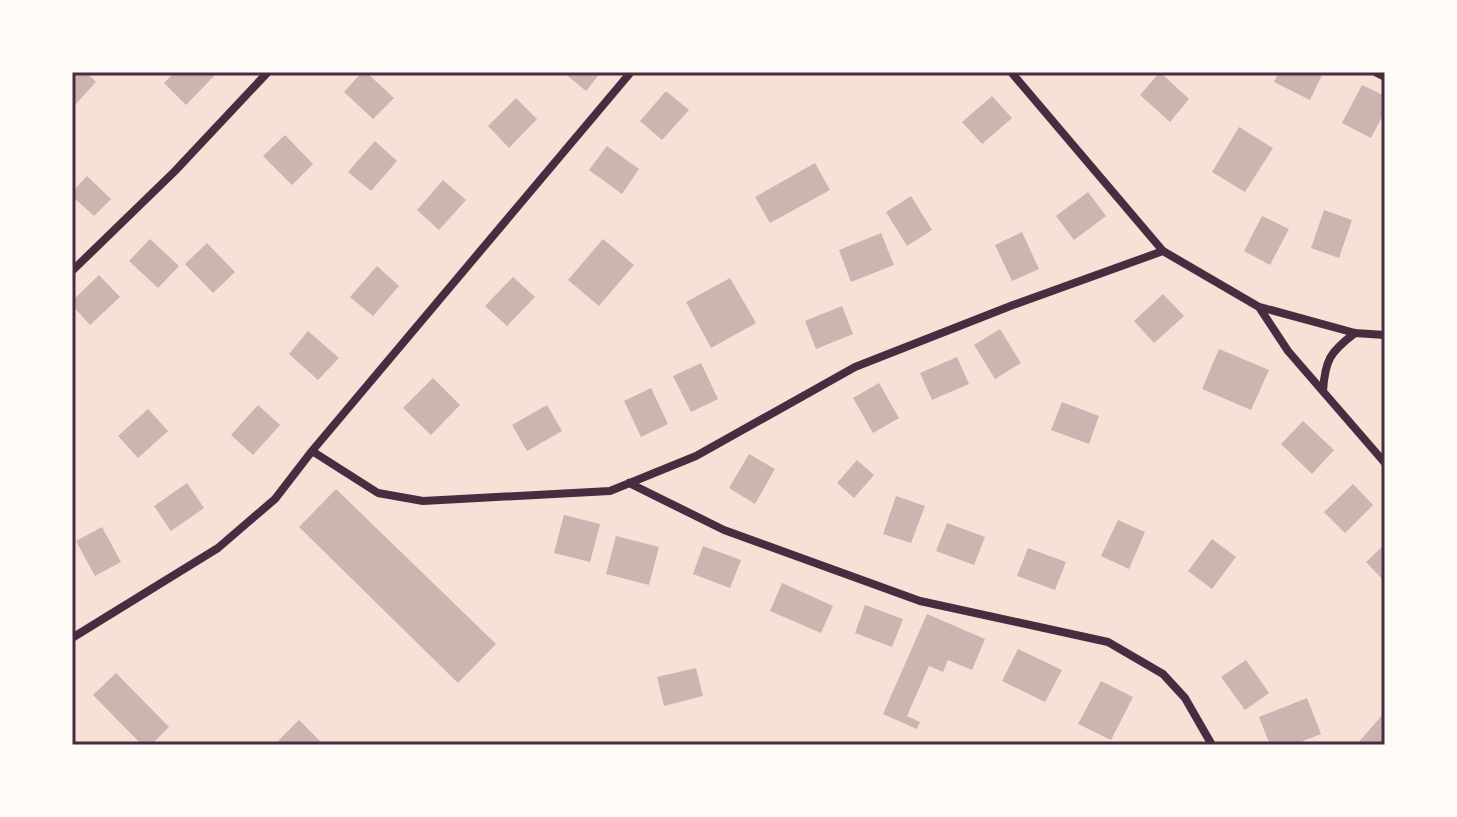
<svg xmlns="http://www.w3.org/2000/svg" width="1457" height="817" font-family="'IBM Plex Serif',serif">
<style>
.building{fill:#ccb4b1}
.lines{fill:none;stroke-linecap:round;stroke-linejoin:round}
.minor{stroke:#4a2c40;stroke-width:8}
.neatline{fill:none;stroke:#4a2c40;stroke-width:3}
</style>
<rect width="100%" height="100%" fill="#f7e1d7"/>
<path class="building" d="M72,72H86L96,82L76,104L72,100Z
M175,72H210L214,76L186,105L164,83Z
M362,72H366L394,98L373,119L344,92Z
M563,72H601L586,91Z
M1160,72L1189,99L1170,122L1140,95Z
M1279,72H1321L1323,73L1310,100L1274,82Z
M1362,85L1385,96V111L1371,138L1342,123Z
M666,91L689,110L662,140L640,121Z
M992,96L1012,118L982,144L962,122Z
M516,98L537,119L509,148L488,126Z
M1239,127L1273,148L1245,192L1212,172Z
M285,135L313,164L292,185L263,156Z
M375,141L397,161L371,191L348,172Z
M607,146L639,169L622,194L589,170Z
M815,163L830,190L770,223L755,197Z
M87,176L111,199L94,216L72,196V192Z
M443,180L466,200L439,230L417,210Z
M1088,192L1106,216L1074,240L1056,216Z
M911,196L932,230L907,246L886,212Z
M1324,210L1352,220L1339,258L1311,248Z
M1262,216L1289,229L1270,265L1244,251Z
M1022,232L1039,269L1012,281L995,245Z
M881,233L894,265L851,282L839,250Z
M150,239L179,266L158,288L129,261Z
M603,239L634,265L599,306L568,280Z
M207,243L235,272L213,293L185,264Z
M377,266L399,286L373,316L350,297Z
M99,275L120,297L90,325L72,305V301Z
M513,277L535,297L507,326L485,306Z
M730,278L756,323L711,348L686,302Z
M1163,294L1184,316L1154,343L1134,321Z
M842,306L853,334L816,349L805,321Z
M1000,329L1021,363L995,379L974,345Z
M308,331L339,358L318,380L289,354Z
M1219,349L1269,370L1251,410L1202,389Z
M957,357L969,384L932,400L920,373Z
M701,363L718,399L691,412L673,376Z
M433,378L460,405L431,435L403,408Z
M879,383L899,418L873,433L853,398Z
M651,388L668,424L641,437L624,401Z
M1062,402L1099,416L1089,444L1051,430Z
M258,405L280,425L253,455L231,435Z
M547,405L562,431L527,451L512,425Z
M148,409L168,431L138,458L118,436Z
M1303,421L1334,450L1312,474L1281,444Z
M749,454L775,469L755,504L729,488Z
M857,460L874,475L854,498L837,483Z
M187,483L204,508L171,531L154,506Z
M1353,484L1373,505L1345,533L1324,512Z
M336,489L496,644L458,683L299,527Z
M896,496L925,506L911,543L883,534Z
M564,515L600,524L590,562L554,553Z
M1118,520L1145,532L1129,569L1101,556Z
M947,523L985,537L974,565L936,551Z
M102,527L121,562L95,576L76,541Z
M616,536L659,547L649,585L606,574Z
M1212,539L1236,557L1212,589L1188,571Z
M1385,544V582L1366,562Z
M703,546L741,560L730,588L693,574Z
M1028,548L1066,562L1055,590L1017,576Z
M782,583L833,606L821,633L770,611Z
M865,605L903,619L892,647L855,633Z
M927,614L985,639L972,670L948,660L943,672L929,666L907,716L920,722L917,729L883,714Z
M1018,649L1062,670L1045,702L1002,681Z
M1246,660L1269,693L1245,710L1221,677Z
M696,668L703,696L664,706L657,677Z
M116,673L169,727L151,745H142L93,695Z
M1101,681L1133,697L1111,740L1078,724Z
M1307,698L1321,734L1293,745H1270L1259,717Z
M1385,712V745H1356Z
M299,720L324,745H282L278,741Z"/>
<g class="lines">
<path class="minor" d="M1011,72L1163,251L1259,307L1288,351L1385,463
M1375,72L1385,77
M72,271L175,171L268,72
M1260,307L1355,333L1385,335
M1323,391C1325,360 1330,352 1355,333
M312,451L378,493L423,501L610,491L696,456L855,367L1013,305L1163,251
M629,483L724,530L920,601L1108,642L1163,674L1185,698L1212,745
M72,638L218,548L275,499L312,451L631,72"/>
</g>
<rect width="1457" height="817" fill="none" stroke="#fffaf5" stroke-width="148"/>
<rect x="74" y="74" width="1309" height="669" class="neatline"/>
</svg>
